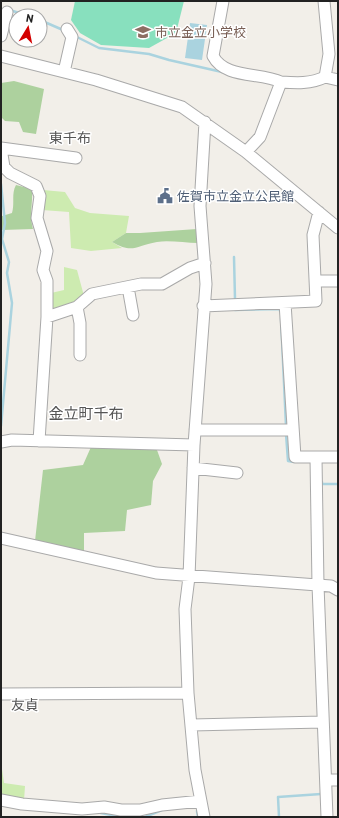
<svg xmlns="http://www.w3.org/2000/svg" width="339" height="818" font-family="Barlow,'Noto Sans JP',sans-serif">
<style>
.grass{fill:#cdebb0}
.forest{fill:#add19e}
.pitch{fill:#88e0be}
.water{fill:#aad3df}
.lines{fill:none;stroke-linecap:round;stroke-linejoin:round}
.stream{stroke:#aad3df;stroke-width:2.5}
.minor-casing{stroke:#a9a9a9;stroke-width:13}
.minor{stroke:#fff;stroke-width:11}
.labels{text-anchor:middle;stroke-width:3;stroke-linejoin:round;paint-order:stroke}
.education-label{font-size:13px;fill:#785e54;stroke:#fff;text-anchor:start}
.service-label{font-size:13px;fill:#4e5e75;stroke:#fff;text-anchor:start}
.neighbourhood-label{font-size:14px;fill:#555;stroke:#fff}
.quarter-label{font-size:15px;fill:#555;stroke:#fff}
</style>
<rect width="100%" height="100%" fill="#f2efe9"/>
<path class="grass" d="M43,190L65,192L75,208L90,213L129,216L126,233L112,242L122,248L91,251L71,248L69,212L42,210Z
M64,267L77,270L84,296L63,309L51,310V293L64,290Z
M1,762L4,783L25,786L24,801L1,796Z"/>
<path class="forest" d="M14,81L44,89L36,134L23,132L19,122L5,121L1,117V83Z
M16,185L32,189C33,203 29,215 33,229L2,230V216L12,213C15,202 11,194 16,185Z
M197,229L198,243C185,243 169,240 157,242C135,246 133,254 112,242L126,233H140Z
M91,447L157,450L162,464L153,481L151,505L127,510L125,531L84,533V552L35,541L43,470L83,465Z"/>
<path class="pitch" d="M75,1H184L176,33L149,48L101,45L80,33L71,20Z"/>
<path class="water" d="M190,23L207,25L202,60L185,58Z"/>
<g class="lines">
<path class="stream" d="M10,10L28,16
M40,20L63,30
M75,36L99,48L149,54L169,60L222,72
M1,184L5,223L2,239L9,262L7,273L12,303L1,426
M234,257L235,299
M235,310L280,309V311
M281,318L286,426
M286,434L288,461L294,462
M322,482V484H338
M197,811L198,817
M101,813L116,816L145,817L162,810
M279,817L278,797L321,794"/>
<defs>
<path id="minor" d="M223,1L213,56C225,79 260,72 281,82
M1,36L7,12
M1,56L96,80L182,107L246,152L338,228
M64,72L72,37L67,29
M325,77L338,80
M1,148L4,167L10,173L36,186L40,196L37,218L47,251L43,270L47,281V317L39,441
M1,148L76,158
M246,152L260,137L281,82C296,83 311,84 325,77L329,54L324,1
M316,281H338
M128,287L133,315
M285,303L295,457H338
M203,306L316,301L313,235L319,212
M77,307L80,323V355
M47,317L77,307L92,294L141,284H162L190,268L205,263
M195,430H292
M1,442L12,440L194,445
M316,458L318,585L327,817
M193,468L237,473
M1,538L156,573L331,586L338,590
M1,694L188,693
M192,725L323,722
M326,780H338
M1,800L22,804L82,809L104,807L121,810H140L162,805L201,801
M204,817L195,770L188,693L185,609L189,577L194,445L206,284L200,206L205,122"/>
</defs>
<use href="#minor" class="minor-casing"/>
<use href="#minor" class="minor"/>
</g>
<defs>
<symbol id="school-bare" viewBox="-9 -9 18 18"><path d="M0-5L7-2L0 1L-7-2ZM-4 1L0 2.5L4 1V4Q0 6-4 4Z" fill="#8d6e63" stroke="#fff" stroke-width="2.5" paint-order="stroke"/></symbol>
<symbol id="civic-bare" viewBox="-9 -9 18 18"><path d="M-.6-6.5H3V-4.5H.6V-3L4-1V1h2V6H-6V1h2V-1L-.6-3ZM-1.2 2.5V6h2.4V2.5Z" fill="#5c6f8a" stroke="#fff" stroke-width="2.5" paint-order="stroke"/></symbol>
</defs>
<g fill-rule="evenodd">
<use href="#school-bare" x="132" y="21" width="22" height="22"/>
<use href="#civic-bare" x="154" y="185" width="22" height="22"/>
</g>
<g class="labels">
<g class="education-label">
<text x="155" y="37">市立金立小学校</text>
</g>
<g class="service-label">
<text x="177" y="201">佐賀市立金立公民館</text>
</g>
<g class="neighbourhood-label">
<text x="70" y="143">東千布</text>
<text x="25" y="710">友貞</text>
</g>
<g class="quarter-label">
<text x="86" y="419">金立町千布</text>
</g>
</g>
<rect width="339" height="818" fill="none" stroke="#222222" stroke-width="4"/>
<g transform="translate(28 28) rotate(10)"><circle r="19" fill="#ffffff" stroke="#a7a7a7"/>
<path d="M0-3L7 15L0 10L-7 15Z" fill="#d40000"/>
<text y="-6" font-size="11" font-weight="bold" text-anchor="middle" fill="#222222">N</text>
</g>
</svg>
